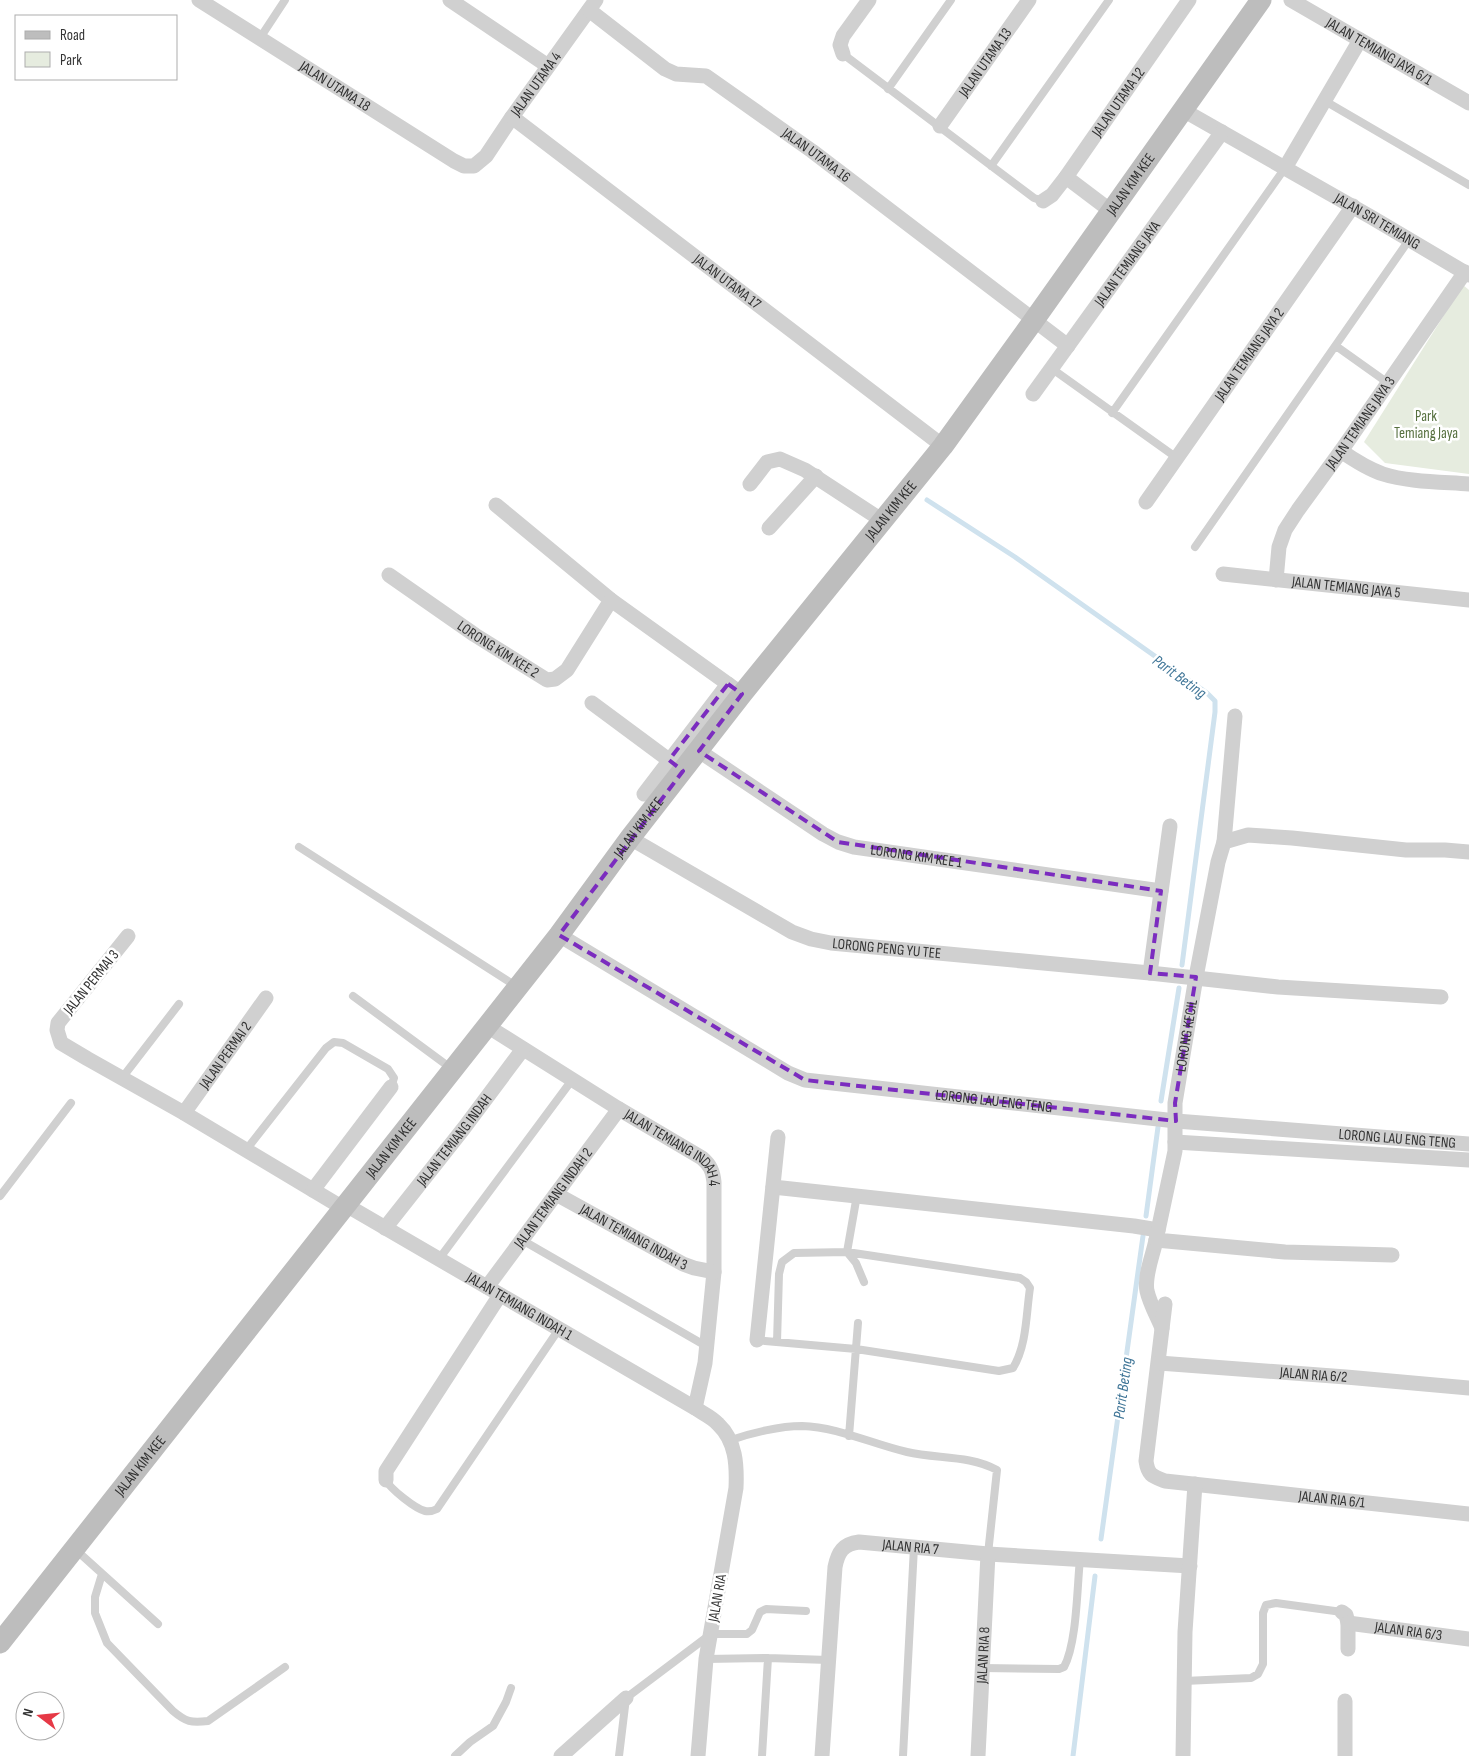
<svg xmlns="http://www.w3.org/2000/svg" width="1469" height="1756" font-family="'Sofia Sans Condensed',sans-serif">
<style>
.green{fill:#e6ecdf}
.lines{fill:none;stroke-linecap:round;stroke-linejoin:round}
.stream{stroke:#cfe2ee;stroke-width:5}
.lane{stroke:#d0d0d0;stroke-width:8}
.street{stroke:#d0d0d0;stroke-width:15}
.secondary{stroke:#bdbdbd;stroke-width:21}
.marked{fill:none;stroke:#7b2cbf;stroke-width:4;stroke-dasharray:10 6;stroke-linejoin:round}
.labels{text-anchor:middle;stroke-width:5;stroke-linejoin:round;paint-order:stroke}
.street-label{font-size:15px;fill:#333;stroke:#fff}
.park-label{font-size:15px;fill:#56703f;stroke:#fff}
.water-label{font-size:16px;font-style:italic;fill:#3f7597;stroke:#fff}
</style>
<rect width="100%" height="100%" fill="#fff"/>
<path class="green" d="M1463,285L1469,290V474L1385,463L1364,442Z"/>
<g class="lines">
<path class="stream" d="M927,500L1015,557L1207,693L1215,701V712L1182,965
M1161,1101L1179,988
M1146,1216L1158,1127
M1101,1539L1143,1236
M1073,1756L1095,1576"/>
<path class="lane" d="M260,38L285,0
M843,54L1034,198L1043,201
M888,89L951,0
M1325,101L1469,185
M991,166L1109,0
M1336,346L1388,383
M1051,368L1177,458
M1112,413L1285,168
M1195,547L1409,240
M299,847L516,986
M353,996L452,1069
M122,1078L179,1004
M246,1150L326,1048L334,1042L343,1043L388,1069L394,1078L391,1087
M0,1196L71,1103
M522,1240L706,1346
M439,1259L572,1080
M765,1341L856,1349L999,1371L1013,1368C1027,1345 1026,1314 1030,1288L1026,1282L1020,1278L847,1252L857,1195
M777,1342L779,1274L782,1262L794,1253L847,1252L856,1263L864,1282
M849,1436L858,1323
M731,1440C751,1433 780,1426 802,1426C838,1427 872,1444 907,1452C937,1459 969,1455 997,1470L988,1554
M386,1480C390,1489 416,1509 425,1511C430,1512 433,1511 437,1509L559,1329
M76,1550L158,1624
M102,1574L95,1597V1613L107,1643L173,1711C186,1722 191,1723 208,1721L285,1667
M706,1659L768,1658L828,1660
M982,1668L1059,1669L1064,1667C1077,1643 1077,1587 1080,1559
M1184,1681L1251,1678L1258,1674L1263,1664V1613L1266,1605L1276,1603L1342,1612
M455,1756L470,1742L493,1726L506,1702L511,1688
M619,1756L626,1698L711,1634H747L752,1630L760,1612L766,1609L806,1611
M762,1756L768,1658
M903,1756L914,1547"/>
<g class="street">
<path id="s1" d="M199,0L454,161L464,166H474L486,156L512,117L596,0"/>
<path d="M450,0L548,66"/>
<path id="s2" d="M1291,0L1469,103"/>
<path id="s3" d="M589,10L665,69L676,74L706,76L812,151L1068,346"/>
<path d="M843,54L840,45L843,36L869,0"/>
<path id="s4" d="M1183,110L1371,217L1469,275"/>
<path id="s5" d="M512,117L943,446"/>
<path id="s6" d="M940,126L1029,0"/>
<path d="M1285,168L1360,40"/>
<path d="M1066,177L1111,211"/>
<path id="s7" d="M1043,201L1052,195L1066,177L1189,0"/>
<path id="s8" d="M1033,394L1222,132"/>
<path d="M1341,451C1354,460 1368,469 1383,474C1407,482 1443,482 1469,484"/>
<path d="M750,484L767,462L780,459L805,470L883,521"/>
<path id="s9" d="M1146,502L1353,206"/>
<path d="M496,505L611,600L742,694"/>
<path d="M769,528L816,476"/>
<path id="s10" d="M1223,574L1469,600"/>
<path id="s11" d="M389,575L475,635L547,680L555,679L567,670L611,600"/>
<path id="s12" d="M1276,580L1279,547L1285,530L1298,510L1341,451L1465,272"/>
<path d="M592,703L677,766"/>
<path id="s13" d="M699,751L823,834L838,842L854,847L1161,891"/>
<path d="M644,794L728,684"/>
<path id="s14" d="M630,838L792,932L811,939L831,943L1150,973L1278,987L1441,997"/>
<path d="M1224,842L1235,716"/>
<path id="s15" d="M559,935L788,1073L805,1080L1176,1121L1469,1144"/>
<path d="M128,936L58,1023L57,1030L61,1043L88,1059L184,1113L343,1208"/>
<path d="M1150,973L1170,826"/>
<path id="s16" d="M487,1026L619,1109L702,1158C710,1165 713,1171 714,1182V1272L705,1363L695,1408"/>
<path id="s17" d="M184,1113L266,998"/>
<path d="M1175,1142L1469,1160"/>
<path d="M773,1187L1134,1226L1158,1230"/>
<path d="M313,1190L391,1087"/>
<path id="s18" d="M556,1194L683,1264L694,1268L714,1272"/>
<path id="s19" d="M346,1205L695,1408C702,1413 712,1417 718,1424C736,1441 737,1465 736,1488L706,1659L698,1756"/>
<path id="s20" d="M385,1228L464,1128L523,1049"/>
<path d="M1156,1240C1153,1255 1144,1276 1147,1291C1150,1304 1157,1316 1162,1328"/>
<path id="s21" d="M1392,1255L1285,1252L1156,1240L1175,1151V1103L1196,977L1218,862L1224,842L1248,835L1292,838L1406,850H1445L1469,852"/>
<path id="s22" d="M487,1287L619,1109"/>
<path id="s23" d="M1165,1304L1146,1461C1148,1475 1152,1476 1165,1481L1469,1514"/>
<path d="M757,1340L778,1137"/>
<path id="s24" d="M1159,1363L1346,1377L1469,1388"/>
<path d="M386,1480V1471L500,1295"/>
<path d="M1342,1612L1346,1615L1348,1623V1649"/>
<path id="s25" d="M1348,1623L1469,1639"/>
<path d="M561,1756L626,1698"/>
<path id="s26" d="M822,1756L835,1567C838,1552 843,1544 859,1542L988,1554L1190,1566"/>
<path id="s27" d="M978,1756L988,1554"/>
<path d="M1183,1756L1185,1632L1195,1484"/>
<path d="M1345,1756V1701"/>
</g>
<path class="secondary" id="s28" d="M0,1643L559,935L630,838L742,694L943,446L1034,320L1261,0"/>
</g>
<path class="marked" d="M728,684L742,694L699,751L838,842L1161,891L1150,973L1196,977L1175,1103L1176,1121L805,1080L559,935L683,771L669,760Z"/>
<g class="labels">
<g class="street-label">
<text dy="5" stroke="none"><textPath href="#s2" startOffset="102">JALAN TEMIANG JAYA 6/1</textPath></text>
<text dy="5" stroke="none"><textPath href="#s6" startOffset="78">JALAN UTAMA 13</textPath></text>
<text dy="5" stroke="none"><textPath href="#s1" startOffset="426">JALAN UTAMA 4</textPath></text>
<text dy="5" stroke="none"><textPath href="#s1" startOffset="161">JALAN UTAMA 18</textPath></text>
<text dy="5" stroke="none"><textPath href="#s7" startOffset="125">JALAN UTAMA 12</textPath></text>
<text dy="5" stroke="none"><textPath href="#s3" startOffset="274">JALAN UTAMA 16</textPath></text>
<text dy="5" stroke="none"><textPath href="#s28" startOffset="1846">JALAN KIM KEE</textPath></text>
<text dy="5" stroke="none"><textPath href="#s4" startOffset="224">JALAN SRI TEMIANG</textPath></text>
<text dy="5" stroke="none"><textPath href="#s8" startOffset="161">JALAN TEMIANG JAYA</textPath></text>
<text dy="5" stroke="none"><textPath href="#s5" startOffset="271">JALAN UTAMA 17</textPath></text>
<text dy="5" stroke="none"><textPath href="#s9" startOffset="180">JALAN TEMIANG JAYA 2</textPath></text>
<text dy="5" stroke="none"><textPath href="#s12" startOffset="182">JALAN TEMIANG JAYA 3</textPath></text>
<text dy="5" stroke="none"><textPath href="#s28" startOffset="1441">JALAN KIM KEE</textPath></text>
<text dy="5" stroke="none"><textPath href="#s10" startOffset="124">JALAN TEMIANG JAYA 5</textPath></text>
<text dy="5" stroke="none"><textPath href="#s11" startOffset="132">LORONG KIM KEE 2</textPath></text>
<text dy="5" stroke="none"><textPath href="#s28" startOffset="1036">JALAN KIM KEE</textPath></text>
<text dy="5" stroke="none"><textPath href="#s13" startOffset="246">LORONG KIM KEE 1</textPath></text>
<text dy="5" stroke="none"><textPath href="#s14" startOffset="284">LORONG PENG YU TEE</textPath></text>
<text transform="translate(91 982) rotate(-51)" y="5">JALAN PERMAI 3</text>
<text dy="5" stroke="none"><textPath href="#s21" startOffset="444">LORONG KECIL</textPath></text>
<text dy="5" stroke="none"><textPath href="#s17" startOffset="71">JALAN PERMAI 2</textPath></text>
<text dy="5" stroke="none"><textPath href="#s15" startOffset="476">LORONG LAU ENG TENG</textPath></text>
<text dy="5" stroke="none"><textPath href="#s15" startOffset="881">LORONG LAU ENG TENG</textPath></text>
<text dy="5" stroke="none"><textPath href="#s20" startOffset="112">JALAN TEMIANG INDAH</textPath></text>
<text dy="5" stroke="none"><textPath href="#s28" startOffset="631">JALAN KIM KEE</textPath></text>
<text dy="5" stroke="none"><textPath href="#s16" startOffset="224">JALAN TEMIANG INDAH 4</textPath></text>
<text dy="5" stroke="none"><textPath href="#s22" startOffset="111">JALAN TEMIANG INDAH 2</textPath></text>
<text dy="5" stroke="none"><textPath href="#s18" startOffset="89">JALAN TEMIANG INDAH 3</textPath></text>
<text dy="5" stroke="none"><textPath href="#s19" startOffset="201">JALAN TEMIANG INDAH 1</textPath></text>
<text dy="5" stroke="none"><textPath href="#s24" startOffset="155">JALAN RIA 6/2</textPath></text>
<text dy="5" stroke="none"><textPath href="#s28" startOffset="226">JALAN KIM KEE</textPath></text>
<text dy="5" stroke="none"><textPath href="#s23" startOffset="356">JALAN RIA 6/1</textPath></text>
<text dy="5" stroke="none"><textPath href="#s26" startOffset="279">JALAN RIA 7</textPath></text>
<text transform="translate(717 1598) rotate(-80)" y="5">JALAN RIA</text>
<text dy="5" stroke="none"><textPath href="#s25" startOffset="61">JALAN RIA 6/3</textPath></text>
<text dy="5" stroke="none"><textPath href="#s27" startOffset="101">JALAN RIA 8</textPath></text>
</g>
<g class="park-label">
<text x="1426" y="421">Park<tspan x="1426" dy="17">Temiang Jaya</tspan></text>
</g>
<g class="water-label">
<text transform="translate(1180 676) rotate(36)" y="6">Parit Beting</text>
<text transform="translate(1122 1388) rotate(-82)" y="6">Parit Beting</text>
</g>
</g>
<rect x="15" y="15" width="162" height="65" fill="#ffffff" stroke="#adadad"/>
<rect x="25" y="31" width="25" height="8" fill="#bdbdbd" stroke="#adadad"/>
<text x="60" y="40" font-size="15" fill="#333333">Road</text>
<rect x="25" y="52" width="25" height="15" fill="#e6ecdf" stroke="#adadad"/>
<text x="60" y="65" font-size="15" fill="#333333">Park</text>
<g transform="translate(40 1716) rotate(286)"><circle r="24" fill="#ffffff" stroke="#adadad"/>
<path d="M0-4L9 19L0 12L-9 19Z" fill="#e63946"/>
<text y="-8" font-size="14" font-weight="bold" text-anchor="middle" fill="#333333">N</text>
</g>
</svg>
